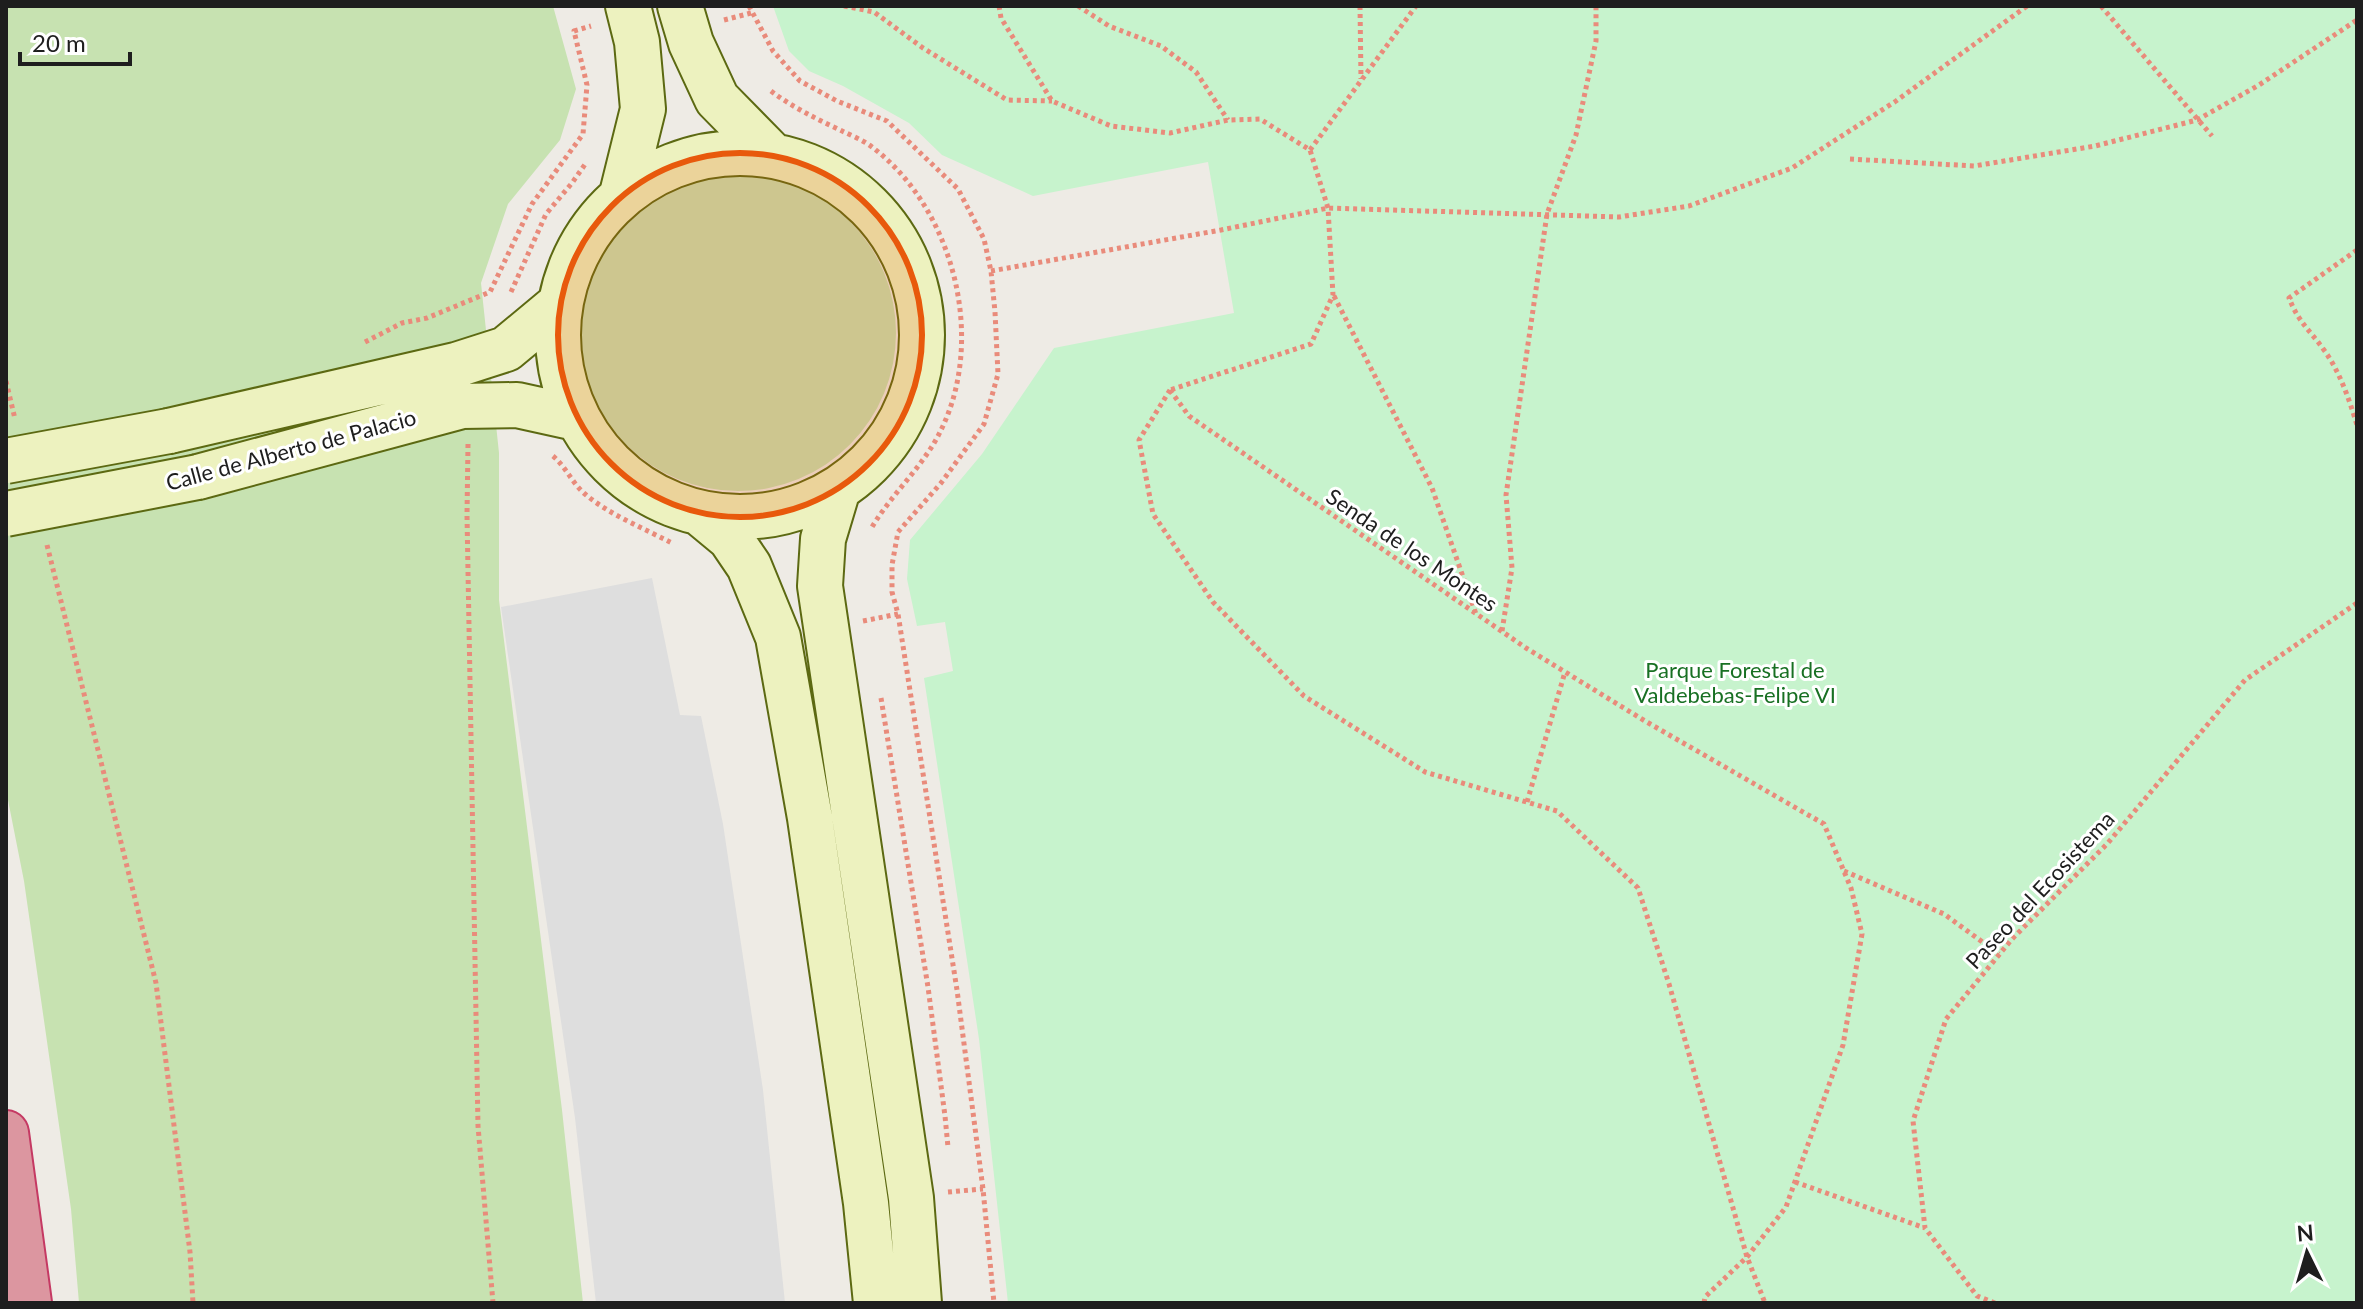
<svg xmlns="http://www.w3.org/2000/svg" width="2363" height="1309" font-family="Lato,sans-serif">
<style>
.grass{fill:#c7e2b1}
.park{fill:#c7f3cd}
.parking{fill:#dedede}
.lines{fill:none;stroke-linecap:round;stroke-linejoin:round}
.secondary-casing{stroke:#5c6912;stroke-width:48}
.highway-casing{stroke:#c53963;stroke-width:48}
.path{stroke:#e98b7b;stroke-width:5;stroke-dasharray:4 4;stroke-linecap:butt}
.secondary{stroke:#edf2bf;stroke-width:44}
.highway{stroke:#dc96a0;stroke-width:44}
.secondary-bridge-casing{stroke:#5c6912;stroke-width:48;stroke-linecap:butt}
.secondary-bridge{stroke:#edf2bf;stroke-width:44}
.marked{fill:#e8590c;fill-opacity:0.2;stroke:#e8590c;stroke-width:6;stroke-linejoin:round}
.labels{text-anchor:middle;stroke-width:6;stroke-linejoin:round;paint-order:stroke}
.street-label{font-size:22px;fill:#1e1e1e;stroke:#fff}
.park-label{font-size:22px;fill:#187023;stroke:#fff}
</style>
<rect width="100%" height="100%" fill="#eeebe5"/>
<path class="grass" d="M6,6H553L576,89L560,140L508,204L481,283L499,453V600L562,1110L583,1303H79L71,1209L24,881L6,790Z
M580 333a158 158 0 1 1 316 0a158 158 0 1 1-316 0Z"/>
<path class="park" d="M773,6H2357V1303H1008L979,1039L924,678L953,671L945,622L917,626L907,579L910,540L982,454L1054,348L1234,313L1208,162L1033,196L942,155L909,123L843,86L809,71L789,51Z"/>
<path class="parking" d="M652,578L680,715L701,716L723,824L763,1090L785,1303H596L575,1118L501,607Z"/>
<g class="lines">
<defs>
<path id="secondary" d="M680,6L691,43L717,99L772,155
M558 335a182 182 0 1 1 364 0a182 182 0 1 1-364 0Z
M622,194L643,109L637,42L628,6
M169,431L456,365L506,349L559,305
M198,477L462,406L517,405L576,418
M838,489L823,539L820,586L911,1198L919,1303
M701,514L730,538L749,566L778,637L810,818L866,1203L876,1303"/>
<path id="highway" d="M6,1133L29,1303"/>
</defs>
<use href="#secondary" class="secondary-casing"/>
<use href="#highway" class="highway-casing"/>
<path class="path" d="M749,6L773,51L800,81L837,101L887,121L958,189L984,239L991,271L995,312L998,374L984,424L941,483L898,532L892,565V592L898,614L957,990L983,1189L994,1303
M844,6L874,12L923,48L1007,100L1052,101
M999,6L1001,18L1052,101L1111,126L1170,133L1228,120L1260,119L1310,150L1328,208L1333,295L1311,344L1170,390
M1078,6L1109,26L1161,46L1196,72L1228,120
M1360,6L1361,79
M2101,6L2212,136
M724,20L751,13
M771,91C792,107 815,118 840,130C850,135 863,140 872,147C953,208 986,336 942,428C925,465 893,492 872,527
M1310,150L1416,6
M1850,159L1974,166L2095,146L2197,120L2259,85L2357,20
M2357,250L2289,298C2299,323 2309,329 2324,350C2340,372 2349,399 2357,425
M991,271L1221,230L1328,208L1619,217L1689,206L1792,168L1896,101L2027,6
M511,292L546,214L572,183L586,163
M1334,296L1432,488L1476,614
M365,342L402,323L427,318L490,292L532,204L583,134L587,85L574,31L591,26
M6,381L15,419
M1170,390L1189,416L1526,648L1645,721L1824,824L1851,888L1862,934L1843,1045L1786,1207L1747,1257L1705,1297L1704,1303
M1170,390L1139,440L1153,514L1213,602L1304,696L1425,772L1557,811L1638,888L1669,984L1747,1257L1765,1303
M468,444L467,515L478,1126L493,1303
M553,456C566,467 572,483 585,494C608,514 645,529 672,543
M47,545L156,983L190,1252L193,1303
M863,621L898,614
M1502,631L1512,568L1506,495L1547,214L1576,135L1596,41V6
M881,698L928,987L945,1116L948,1147
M1527,802L1565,672
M1844,871L1944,914L1999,954
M1795,1182L1925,1228
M948,1192L983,1189
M1995,1303L1977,1296L1925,1228L1913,1121L1946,1019L2012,939L2107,844L2245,680L2357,603"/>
<use href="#secondary" class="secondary"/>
<use href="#highway" class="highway"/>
<defs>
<path id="secondary-bridge" d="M6,461L169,431
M6,514L198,477"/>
</defs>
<use href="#secondary-bridge" class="secondary-bridge-casing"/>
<use href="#secondary-bridge" class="secondary-bridge"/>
</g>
<path class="marked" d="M558 335a182 182 0 1 1 364 0a182 182 0 1 1-364 0Z"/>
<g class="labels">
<g class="street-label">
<text transform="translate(291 450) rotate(-15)" y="8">Calle de Alberto de Palacio</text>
<text transform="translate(1412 550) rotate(34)" y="8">Senda de los Montes</text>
<text transform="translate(2040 890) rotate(-47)" y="8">Paseo del Ecosistema</text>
</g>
<g class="park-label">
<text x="1735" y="678">Parque Forestal de<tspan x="1735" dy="25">Valdebebas-Felipe VI</tspan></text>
</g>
</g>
<rect width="2363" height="1309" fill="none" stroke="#1e1e1e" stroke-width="16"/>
<g transform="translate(2307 1253) rotate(355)" stroke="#ffffff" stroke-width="6" paint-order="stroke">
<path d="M0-6L14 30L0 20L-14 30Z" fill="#1e1e1e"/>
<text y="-12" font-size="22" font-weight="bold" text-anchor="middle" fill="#1e1e1e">N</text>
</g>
<path d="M20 52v12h110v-12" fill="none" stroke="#1e1e1e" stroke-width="4"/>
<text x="32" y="52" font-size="24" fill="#1e1e1e" stroke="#ffffff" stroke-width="6" paint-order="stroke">20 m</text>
</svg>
